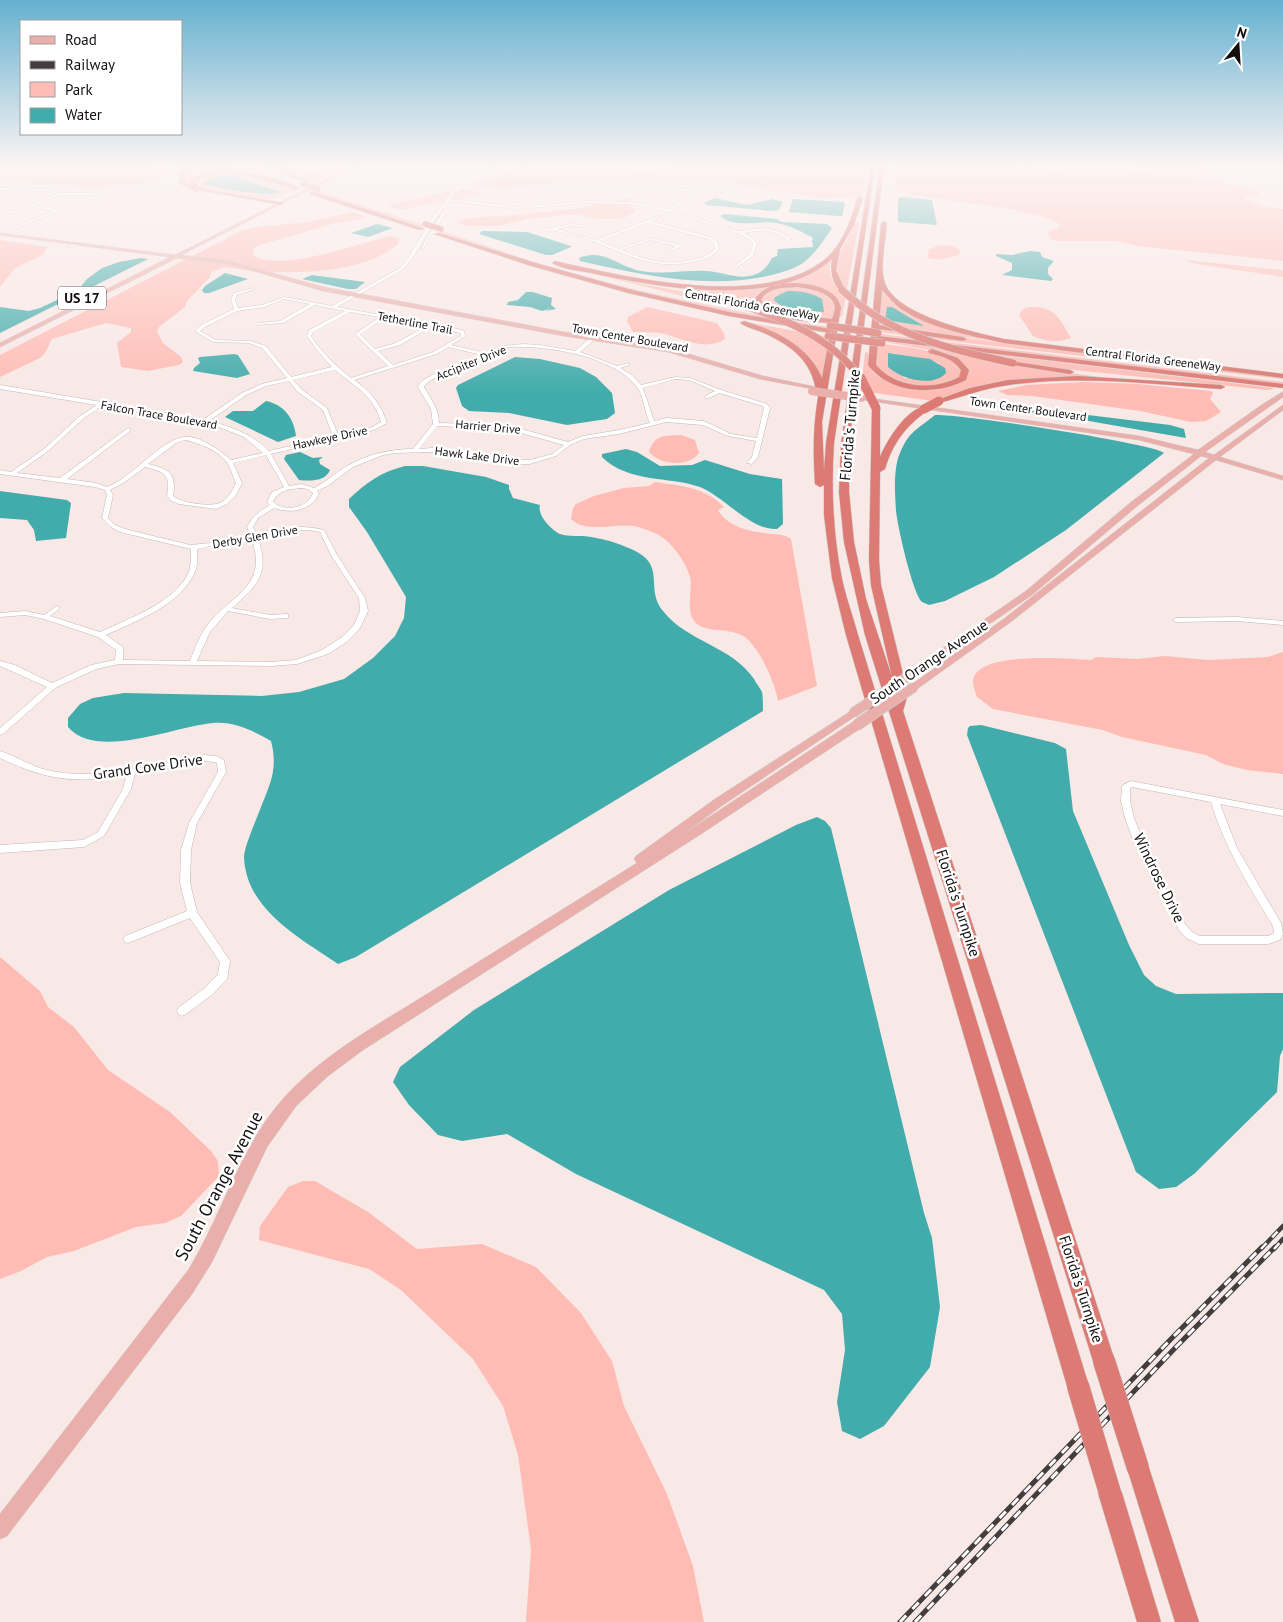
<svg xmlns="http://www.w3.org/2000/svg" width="1283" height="1622" font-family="'PT Sans',sans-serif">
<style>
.green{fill:#febcb5;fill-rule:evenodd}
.water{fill:#41acab}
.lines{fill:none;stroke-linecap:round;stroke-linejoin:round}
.minor-casing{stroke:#c5b6b4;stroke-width:1}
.major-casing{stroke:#cbcaca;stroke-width:1}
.highway-casing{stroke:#cbcaca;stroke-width:1}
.minor{fill:#fff;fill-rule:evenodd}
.major{fill:#eaafab;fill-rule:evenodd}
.highway{fill:#dc7a73;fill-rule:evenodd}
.rail-far1-casing{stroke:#443d3d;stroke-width:4.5}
.rail-casing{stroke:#443d3d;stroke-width:5}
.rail-far1{stroke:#fff;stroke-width:2.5;stroke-dasharray:8;stroke-linecap:butt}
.rail{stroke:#fff;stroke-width:3;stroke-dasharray:9;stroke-linecap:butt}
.major-bridge-far2-casing{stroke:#cbcaca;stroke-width:8;stroke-linecap:butt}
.major-bridge-far1-casing{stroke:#cbcaca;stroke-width:11;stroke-linecap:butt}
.major-bridge-casing{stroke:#cbcaca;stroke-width:12;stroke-linecap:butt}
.highway-bridge-far3-casing{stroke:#cbcaca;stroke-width:6;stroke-linecap:butt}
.highway-bridge-far2-casing{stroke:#cbcaca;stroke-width:8;stroke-linecap:butt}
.highway-bridge-far1-casing{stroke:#cbcaca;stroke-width:9;stroke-linecap:butt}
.highway-bridge-casing{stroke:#cbcaca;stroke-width:23;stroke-linecap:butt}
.major-bridge-far2{stroke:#eaafab;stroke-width:8}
.major-bridge-far1{stroke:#eaafab;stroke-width:9}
.major-bridge{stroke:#eaafab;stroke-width:11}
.highway-bridge-far3{stroke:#dc7a73;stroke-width:5.5}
.highway-bridge-far2{stroke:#dc7a73;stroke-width:7}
.highway-bridge-far1{stroke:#dc7a73;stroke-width:9}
.highway-bridge{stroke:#dc7a73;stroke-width:22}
.labels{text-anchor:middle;stroke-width:5;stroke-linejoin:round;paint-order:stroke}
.far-street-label{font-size:12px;fill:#140f0f;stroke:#fff}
.shield{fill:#fff;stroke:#5a5757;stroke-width:1}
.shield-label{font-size:14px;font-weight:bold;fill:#140f0f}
.street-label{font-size:15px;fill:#140f0f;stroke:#fff}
.near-street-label{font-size:18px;fill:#140f0f;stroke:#fff}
</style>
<rect width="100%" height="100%" fill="#f8e8e6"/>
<path class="green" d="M0,167H155L160,170L173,172L144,184L120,185L93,189L76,188L77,186L69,185L0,183Z
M184,167H231L251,174C235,173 199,171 189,183L193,188L223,195L191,188L182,179Z
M272,167H289L312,174L321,173L333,167H342L312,182Z
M519,167L652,171L670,170L674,167H868L864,178L866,191L859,196L821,198L773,191L727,182L699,180L611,181L531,185L505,189L476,186L477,183Z
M895,167H1029L1071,175L1176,173L1194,176L1256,191L1261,196L1244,197L1247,200L1267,207L1283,209V261L1138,246L1116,241H1056L1051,239L1047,233L1060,227L1058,223L1041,216L1011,209L913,195L896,189Z
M1112,167H1202L1206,177L1151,168Z
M215,174C244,173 268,181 294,190L278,198L265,199L202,188L194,184V181ZM218,176H234L280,190L277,194H257L206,185L203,182Z
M461,189L486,193L400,210L387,205Z
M316,190L423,225L421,228L312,192Z
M630,198L633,200L630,206L636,211L624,218L614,219H597L578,214L527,219L498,226H467L457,223L465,219L478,217L506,216L574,209Z
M352,212L368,217L333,224L263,244L255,247L252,254C275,275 362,242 391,236L398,238L399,243C366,274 295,274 251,271C242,270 233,268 224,267L212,272L210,277L187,301L185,307L159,327L157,331L163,343L181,357L183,362L179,365L148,371L121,367L117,343L131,332V328L106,323L52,339L45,353L40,358L0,377V355L241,231L257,227L309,222Z
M856,222L859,223L842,317L838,316C839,310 842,303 837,298C824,283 763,279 754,298C757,316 812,319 828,321V324L690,298L551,263L632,282L734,301L673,287C719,287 797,291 832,257C827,270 831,279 838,290H844L836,267L838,256Z
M440,230C474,241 507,254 541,264C634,292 731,311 828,327L827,330L724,312L583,279L438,233Z
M0,240L47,247L43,255L15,268L0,287Z
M939,245L954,246L961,251L959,255L939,260L927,258L929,252L928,250Z
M1184,260L1283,270V277L1196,264Z
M880,286L893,302L909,312L1004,342L876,326Z
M780,287L811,288L833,298L836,307L833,320C809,317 777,318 759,300L763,293Z
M647,307L717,323L724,333L725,339C704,352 682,338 661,333C652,332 642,332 633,332L627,321L628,317Z
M1029,307C1056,306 1059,318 1071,338C1060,343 1043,341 1033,336L1019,315L1023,309Z
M745,322L830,337L823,380L808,357Z
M881,328L1283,376V379L932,339L880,332Z
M880,334L1283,382V384L880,338Z
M874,340L1275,388L1268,390L1045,367L1041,369L1100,377L1020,380L979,386L933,401L861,391L865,352L868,353C868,361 868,368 875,374C889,387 947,394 962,381C965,379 966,375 968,371L941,352Z
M874,343C903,347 941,347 962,370L958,379C922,391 907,388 875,367ZM891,353L917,357L939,363L934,380L904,378Z
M1083,382L1138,384L1211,391L1213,393L1210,399L1221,412L1206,421L1191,422L1140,411L1032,396L1007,395L998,391L1026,385Z
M681,435L695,440L699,453C688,468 660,465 649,452C654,434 665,436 681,435Z
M655,482C681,486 705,487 724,507L718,510C727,526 747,531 764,533C774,535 782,533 791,539L817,686L778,701C775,683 760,649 745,637C741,634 733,632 727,631C717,629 703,631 695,622C685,611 693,589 690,577C686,562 672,543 659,535C651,531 642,528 634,526C615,523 586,534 571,519L573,508L576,504L594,496L624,488L649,486Z
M1283,652V774L1247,770L1223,764L1206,755L1122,737L1103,730L993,709L977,697C976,693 973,687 973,682C974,650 1070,659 1091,660L1096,657L1138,659L1164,656L1209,660L1268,657Z
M0,957L40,991L48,1007L74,1027L108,1070L170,1112L211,1151L218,1161L219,1176L181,1216L165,1223L136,1227L74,1251L47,1257L21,1271L0,1279Z
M303,1181H315L368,1212L417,1249L482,1244L536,1267L581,1313L612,1361L624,1406L667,1494L693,1566L704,1622H526L531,1549L518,1455L503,1406L473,1359L401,1290L369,1269L259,1240L260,1226L288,1187Z"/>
<path class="water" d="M218,176H234L281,192C270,198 221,188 206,185L203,182Z
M903,197L932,200L937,225L898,222V198Z
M715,198L747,205L772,199L783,202L779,210L771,211L707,205L704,203Z
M793,199L843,202L845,204L842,216H839L789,212Z
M725,214L777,219L781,222L827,224L832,228C824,240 815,254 803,263C794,269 782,272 772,275C709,290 642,275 580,261L579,258C605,248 616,266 641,271C663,275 684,270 707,271C724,272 739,281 756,274C763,272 769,264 772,258L777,256L778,249L813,247L812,241L813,238C801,231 791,226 777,223C759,220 735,229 720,216Z
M377,224L393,228L368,237L351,233Z
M482,231L527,232L571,246V247L552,255H546L479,234Z
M1030,251L1040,252L1042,257L1054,261L1048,268V274L1053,279L1051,281L1002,275L1012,270V263L996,256V254L1012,255Z
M141,258L148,259L0,333V307L29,311L40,308L78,290L87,279L102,268L119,262Z
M225,273L248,279L209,293H204L202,290L205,286Z
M312,275L365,282L356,289H348L302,279Z
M787,291C800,291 811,292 822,299L824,312C809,310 785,312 774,300L775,297Z
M526,292H533L552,298L551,305L556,309L545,311L552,308L542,311L530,307L507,305L508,302L518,300Z
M887,307H892L924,326L885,320Z
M888,353L930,359L945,368L946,373C933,388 901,379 888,367Z
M234,354L238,355L250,374L237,378L193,371L194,368L200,363L198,358L200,357Z
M515,357L540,359L580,368L596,377L612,393L615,413L607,419L567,425L509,413L469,411L462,406L456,388L458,385Z
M266,401C285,405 294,419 296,436L278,442L225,417L233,411H253Z
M997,404L1170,425L1184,429L1186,438L1066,417L992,407V405Z
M935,415C956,413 1157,444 1164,453L1066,530L994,577L945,601L929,605C927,604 924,603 922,602C913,594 897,525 896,510C895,494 893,469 900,453C909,431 918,429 935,415Z
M626,449L637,452L660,466L692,465L705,460L750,474L782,479L783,524L777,529C751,531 725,497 700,487C668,476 628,483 602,457V454Z
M300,452L313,458L323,457L319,460L320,464L330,470C325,482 310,481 299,480L284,459L286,455Z
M405,466H423L486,477L509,485V489L513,498L540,505C537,515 551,530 560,534C569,537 581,535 591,537C605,539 618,543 631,549C668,565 644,587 663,611C687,642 732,646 754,679C756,683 760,688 762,692C763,697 763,705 763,711L356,957L338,964C300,938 246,910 244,857C244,847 257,818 261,807C271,782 278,768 271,741C253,731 235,721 213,723C175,726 97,761 68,727V718L80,704L93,698L124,693L262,696L299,692L344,679L373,658L395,636L404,618L406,597L367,532L349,507V499C367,482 381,472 405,466Z
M0,491L67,500L71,503L66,538L36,541L34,530L27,520L0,518Z
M981,725L1055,743L1066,749L1073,811L1129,945L1144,975L1156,986L1176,994L1283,993V1049L1280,1056L1277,1092L1194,1174L1176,1187L1159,1189L1136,1172L967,735L968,728L970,726Z
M817,817L825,821L831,828L924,1213L932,1238L940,1307L930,1367L884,1426L860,1439L842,1431L837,1402L845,1350L842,1314L824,1290L576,1174L507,1134L462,1141L438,1135L409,1105L393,1082L400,1067L474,1010L669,890L796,825Z"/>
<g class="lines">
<defs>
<path id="minor" d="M492,167H497C477,179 465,180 450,199L518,207L586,201L632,202L669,209L690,196L693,191L649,190L648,188L723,190L747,198L744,199L723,192L696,191L692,198L672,210C695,214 718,229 740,231C745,232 750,229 755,229C769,226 781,232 792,239L789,240C771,230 764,229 744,233L752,238L757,244L753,256L736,268L735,266L750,254L753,244L750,240L740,234L704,223L683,214L670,211L650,221L710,237L717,241L719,249C712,258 703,260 692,262C646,272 616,247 574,235C563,233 555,229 544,231L542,230L570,224L583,225L584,227L570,226L557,229L596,240L655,217L666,211L632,204L586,203L518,209L449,201L436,218L412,259L402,270L337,307L458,329L464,331L465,336L451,345L486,353L502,346L523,344L540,345L575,351L590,338H594V340L580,352L617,366L629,363V365L620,368L633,376L641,385L675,377L690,378L721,390L767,404L770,408L758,457L752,464L747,463L752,457L756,441L728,436L703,425L666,422L619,434L584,439L570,445L556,456L530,464H514L432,452L395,453L383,455L353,467L329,485L317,491L319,493C312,511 291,514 274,508L258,518L253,527L256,533C279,528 301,524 324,530L337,555L365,598L368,611L360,628L348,641L328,654L297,664L271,666L119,664L96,669L55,688L3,734L0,735V728L47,687L0,666V661L15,665L52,683L91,665L115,660L116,650L98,637L44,619L25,615L0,617V613L25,611L44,615L57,606L60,608L50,616L100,632C128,619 176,602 189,572C191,565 191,557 191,549L120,532L111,527L102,518L107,495L105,490L95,487L0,474V470L11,472L44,449L80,416L97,405L0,389V385L204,419L242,393L262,384L287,378L262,348L249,343L213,342L195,331L201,325L234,309L231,300L234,293L253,288L255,289L237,295L235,300L238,308L262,305L284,297L332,306L400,268L408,258L433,217L457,186L468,178ZM647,223L708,239L714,243L715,249C708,256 700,258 691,260C665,266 645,260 622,250L650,240L676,246L671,249L672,251L680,247V245L650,238L619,249L600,241ZM284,299L310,304L280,321L259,323L257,325L283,323L315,305L345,311L309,330L307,336L317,350L332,367L291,377L266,346L250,341L216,340L200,331L205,327L237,311L265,307ZM350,312L380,317L355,334L388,366L351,378C336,366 322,353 311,336L313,332ZM384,318L426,326L396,343L375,349L360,334ZM431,327L460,333L461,336L433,352L393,365L378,351L400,345ZM448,347L482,355C475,359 468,363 461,366C448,372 424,373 418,387L431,409L433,424L413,449C391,449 369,454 349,465C337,471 327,482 314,488L301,484L289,486L271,454L374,430L387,423C381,404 371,392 354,380L437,354ZM509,347C546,345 614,356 637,387C644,396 644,411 650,423L619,430L583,436L568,442L507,425L439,423L438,414L434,404L424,387C430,376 447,375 459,371C476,364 491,352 509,347ZM335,370C356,388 373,394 381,422L370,428L338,435L327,408L301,389L293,380ZM675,379L689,380L715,391L705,396V398H709L719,393L763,406L764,408L757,438L731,434L704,421L666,418L654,421L643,388ZM289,381L297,391L323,410L333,436L269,451C252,434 232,427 209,421L246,395L266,386ZM102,406L211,424L244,437L263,453L231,460C221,451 199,435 184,437C165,439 137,470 120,480C116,483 111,485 107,487L96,483L67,479L130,431V429L128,428L60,478L17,473L48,451L84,418ZM437,426L507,429L564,445L552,454L530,460H514L432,448L419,449ZM185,440C199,443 220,451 228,464C231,469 233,477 236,483C233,490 229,497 222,502C213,508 181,503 173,496C177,473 169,469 148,464L176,443ZM266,455L284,487L272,492L267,502L270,505C260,511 252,516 247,527L250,535L211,543L190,545L125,529L115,525L108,518L113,495L110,490L125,482L145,467C165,472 171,474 167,496L172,501L179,504L216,509L227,504L236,495L242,483L233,463ZM301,488L308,489L313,493C307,509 285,512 273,502C278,490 289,489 301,488ZM295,530H309L320,532L331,555L359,598L360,611L354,625L342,637L322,650L296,660L271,662L197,661L210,632L228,611L270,619L288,618V614H286L270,615L232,608C258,585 271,572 257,537ZM251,538C269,585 234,593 209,623C200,634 195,648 190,661L123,660V647L106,635C136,621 181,605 195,572C198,565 197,557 197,549Z
M0,188L47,189L60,193H91L121,189L123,190L91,195H60L34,206L58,209L59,211L9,231L8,229L54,211L34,208L32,207L19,212L0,214V212L18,210L57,194L47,191L0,190Z
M442,213L445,214L423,249H421Z
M79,243L80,245L70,247L68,246Z
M1237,617L1283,621V625L1237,621L1176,622L1172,620L1176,618Z
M0,751C16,756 30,766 47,770C95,782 156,764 204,755L216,756L224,760L226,772L197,823L191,850L190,883L197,912L230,961L227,979L213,994L186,1014L182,1016L178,1014L177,1011L178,1008L205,988L218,974L220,962L190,918L128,943L125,942L123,939L125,936L187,911L180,883L181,850L189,823L218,772L217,763L214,762L204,761L135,774L131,789L104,836L84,847L0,853V845L83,840L98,832L123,789L126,776C74,783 48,781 0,758Z
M1131,781L1283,810V816L1220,804L1237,848L1281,923L1283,934L1280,940L1268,944H1199L1186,938L1179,930L1151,878L1132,837L1125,818L1121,801L1122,787L1123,785ZM1132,787L1211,802C1224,846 1248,885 1272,924L1274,931L1273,934L1268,936H1200L1192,932L1185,924L1150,858L1134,818L1130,801V788Z"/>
<path id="major" d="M350,167H355L181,255L229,261L324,287L564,332L669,348L763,376L816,387L813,389L760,379L668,352L564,336L323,291L229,264L177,258L0,347V343L170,257L0,235V233L175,255Z
M1283,392V397L1205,452L1214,455L1283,405V410L1220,457L1283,476V480L1216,460L1012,621L917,689H911L909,687L911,685L1005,618L1209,458L1201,456L1136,507L1032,595L910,678L905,675L907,673L1026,591L1130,503L1194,454L1139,440L863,400L861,399V397L1139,436L1198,450L1263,404Z
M853,710L858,713L857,715L723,805L682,835L853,722H861L862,725L861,728L701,834L363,1050L328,1076L296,1106L267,1147L212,1262L192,1294L7,1536L0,1539V1514L189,1269C221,1216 238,1154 277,1106C318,1056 378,1025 432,991C500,948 569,906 637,863L634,859L636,856L715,799Z"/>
<path id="highway" d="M181,167H185V182L190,185L189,182C197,176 204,172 214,171C237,169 279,177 299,188L296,190C265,181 223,162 194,183L204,189L284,203L281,205L199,190L197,193L179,183Z
M266,167H273L311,182L306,183Z
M871,167H875L834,443C831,488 833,535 842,579C846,598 853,616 858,635L1089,1386L1086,1394L1078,1397L1070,1394L1067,1386L846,635L832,578L824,515V485L820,487L815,484C813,452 813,424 819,392L816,390C811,361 792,346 766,334C758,330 747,328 740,323L744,321C775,330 809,346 822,378L830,333L729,316L628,293L531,266L434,234L439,233L536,263L632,290L729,312L831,329L832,323C806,322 771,321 754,300C766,277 818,279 836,297C838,299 840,304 841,307L822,422L824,471L826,443ZM798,287C809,289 833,292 835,307C835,311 833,316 832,319C809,316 778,319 761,300C768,287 784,288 798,287Z
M880,167H884L849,444V492L854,542L866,599L892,677L871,585L869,560L872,408L876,406L880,408V457C886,442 908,405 927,407V411C905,427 893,443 885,469L880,472L879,560L881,585L908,694L903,711L1115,1361L1112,1369L1104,1372L1096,1369L1093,1361L865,635L844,542L839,492L841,444Z
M311,191L423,228L424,229L419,230L309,194Z
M860,196L863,198L854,225L840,249L836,270L845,290L842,292C832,285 830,270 832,259C781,308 659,288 596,274C583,271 563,270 552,263L555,261C626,277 756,308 820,263C841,249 851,221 857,198Z
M884,221L887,223C886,239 880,265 884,280C892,315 974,332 1004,339L1283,374V378L1004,343C969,335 932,329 901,309C894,304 888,296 882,290L879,325L963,337L967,339L963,341L879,329L878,336L1283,384V388L878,340L876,365C895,388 934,391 959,377L961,370C953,359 942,356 929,353L928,351L932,349L958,358L969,370L966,380C935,396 890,394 868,365L881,223Z
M696,291L735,301L736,302L733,304L694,294V292Z
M1010,361L1070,370L1074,372L1070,374L1013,365L1009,363Z
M1078,376L1221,385L1225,387L1221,389C1151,384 1079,375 1009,385C984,388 962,397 939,403L935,401L970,388L1008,380Z
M1138,1457L1146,1460L1149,1468L1199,1622H1175L1127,1468L1130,1460Z
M1110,1481L1118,1485L1122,1493L1161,1622H1137L1098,1493L1102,1485Z"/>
</defs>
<use href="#minor" class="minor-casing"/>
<use href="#major" class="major-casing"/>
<use href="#highway" class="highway-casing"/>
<use href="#minor" class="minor"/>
<use href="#major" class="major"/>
<use href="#highway" class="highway"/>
<defs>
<path id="rail-far1" d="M1261,1249L1283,1226
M1274,1249L1283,1239"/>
<path id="rail" d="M900,1622L1171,1339L1262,1247
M915,1622L1177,1346L1275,1247"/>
</defs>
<use href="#rail-far1" class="rail-far1-casing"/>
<use href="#rail" class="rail-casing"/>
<use href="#rail-far1" class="rail-far1"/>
<use href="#rail" class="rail"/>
<defs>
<path id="major-bridge-far2" d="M812,391L861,398"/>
<path id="major-bridge-far1" d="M853,713L910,675
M871,716L914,687"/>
<path id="major-bridge" d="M857,725L873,714"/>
<path id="highway-bridge-far3" d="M303,184L318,189
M425,224L441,229"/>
<path id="highway-bridge-far2" d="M842,290C891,336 949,349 1013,363
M733,302C782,318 831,336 862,380
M830,326L878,333
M828,336L882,343"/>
<path id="highway-bridge-far1" d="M861,378L876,408
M924,409L939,401"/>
<path id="highway-bridge" d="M1104,1361L1138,1468
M1078,1386L1110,1493"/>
</defs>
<use href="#major-bridge-far2" class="major-bridge-far2-casing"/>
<use href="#major-bridge-far1" class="major-bridge-far1-casing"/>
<use href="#major-bridge" class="major-bridge-casing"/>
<use href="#highway-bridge-far3" class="highway-bridge-far3-casing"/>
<use href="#highway-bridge-far2" class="highway-bridge-far2-casing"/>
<use href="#highway-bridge-far1" class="highway-bridge-far1-casing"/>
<use href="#highway-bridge" class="highway-bridge-casing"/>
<use href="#major-bridge-far2" class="major-bridge-far2"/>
<use href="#major-bridge-far1" class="major-bridge-far1"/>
<use href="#major-bridge" class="major-bridge"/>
<use href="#highway-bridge-far3" class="highway-bridge-far3"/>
<use href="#highway-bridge-far2" class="highway-bridge-far2"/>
<use href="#highway-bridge-far1" class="highway-bridge-far1"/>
<use href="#highway-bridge" class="highway-bridge"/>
</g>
<linearGradient id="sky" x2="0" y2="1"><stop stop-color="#65b1d0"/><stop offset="0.42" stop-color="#fcf5f4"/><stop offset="1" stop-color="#fcf5f4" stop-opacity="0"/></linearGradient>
<rect width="1283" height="394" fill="url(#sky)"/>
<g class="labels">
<g class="far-street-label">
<text transform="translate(752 305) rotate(10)" y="4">Central Florida GreeneWay</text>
<text transform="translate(415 323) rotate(11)" y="4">Tetherline Trail</text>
<text transform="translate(630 338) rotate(10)" y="4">Town Center Boulevard</text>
<text transform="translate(1153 359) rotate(7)" y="4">Central Florida GreeneWay</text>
<text transform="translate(471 363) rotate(-22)" y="4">Accipiter Drive</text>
<text transform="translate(1028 409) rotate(8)" y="4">Town Center Boulevard</text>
<text transform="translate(159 415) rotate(10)" y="4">Falcon Trace Boulevard</text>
<text transform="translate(488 427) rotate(5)" y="4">Harrier Drive</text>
<text transform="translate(330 438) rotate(-12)" y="4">Hawkeye Drive</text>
<text transform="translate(477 456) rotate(7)" y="4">Hawk Lake Drive</text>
<text transform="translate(255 537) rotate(-10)" y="4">Derby Glen Drive</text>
</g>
<rect class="shield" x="58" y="286.5" width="48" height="23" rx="4"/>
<g class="shield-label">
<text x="82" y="303">US 17</text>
</g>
<g class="street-label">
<text transform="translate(850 425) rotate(-85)" y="5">Florida's Turnpike</text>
<text transform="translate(929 662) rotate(-34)" y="5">South Orange Avenue</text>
<text transform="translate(148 767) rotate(-8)" y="5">Grand Cove Drive</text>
<text transform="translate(1159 878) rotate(64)" y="5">Windrose Drive</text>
<text transform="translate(958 903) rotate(72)" y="5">Florida's Turnpike</text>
<text transform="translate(1081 1289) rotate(72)" y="5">Florida's Turnpike</text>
</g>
<g class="near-street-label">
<text transform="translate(219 1186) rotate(-62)" y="6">South Orange Avenue</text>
</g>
</g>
<rect x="20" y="20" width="162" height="115" fill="#ffffff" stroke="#a19f9f"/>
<rect x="30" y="36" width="25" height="8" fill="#eaafab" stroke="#a19f9f"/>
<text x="65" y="45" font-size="15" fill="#140f0f">Road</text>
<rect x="30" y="61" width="25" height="8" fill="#443d3d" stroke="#a19f9f"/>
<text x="65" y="70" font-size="15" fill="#140f0f">Railway</text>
<rect x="30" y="82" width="25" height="15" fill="#febcb5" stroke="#a19f9f"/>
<text x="65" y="95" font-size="15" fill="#140f0f">Park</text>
<rect x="30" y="108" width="25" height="15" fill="#41acab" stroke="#a19f9f"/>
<text x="65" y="120" font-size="15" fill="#140f0f">Water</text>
<g transform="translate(1238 45) rotate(18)" stroke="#ffffff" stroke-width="4" paint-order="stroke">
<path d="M0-4L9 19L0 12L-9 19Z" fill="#140f0f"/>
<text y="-8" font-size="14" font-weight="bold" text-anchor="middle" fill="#140f0f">N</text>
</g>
</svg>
